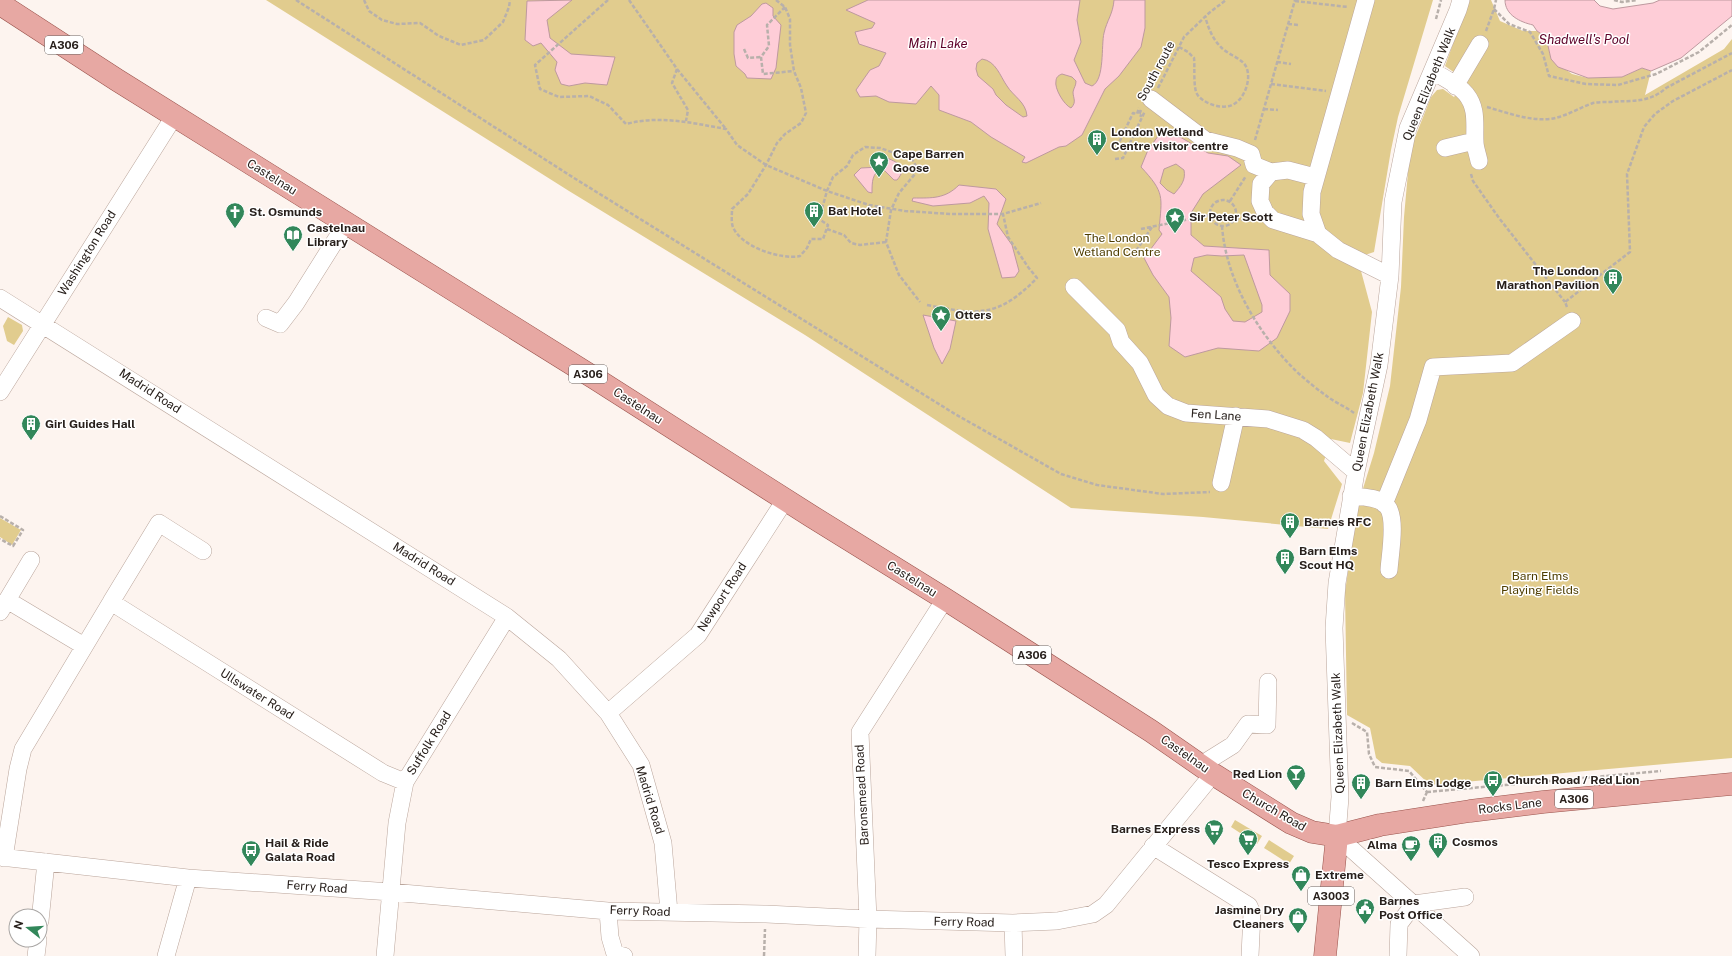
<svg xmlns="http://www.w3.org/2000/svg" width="1732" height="956" font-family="'Public Sans',sans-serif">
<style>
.green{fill:#e1cc8e}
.water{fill:#fecdd7;stroke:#be999f;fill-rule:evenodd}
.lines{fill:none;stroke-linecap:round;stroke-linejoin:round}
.minor-casing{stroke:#baa59b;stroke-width:18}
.major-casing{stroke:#9a534c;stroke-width:23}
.path{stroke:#b8b0ab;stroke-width:2.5;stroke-dasharray:4 2;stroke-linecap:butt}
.minor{stroke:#fff;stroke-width:17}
.major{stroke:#e7a8a3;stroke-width:22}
.labels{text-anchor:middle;stroke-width:3;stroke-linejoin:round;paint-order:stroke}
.shield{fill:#fff;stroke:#686360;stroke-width:1}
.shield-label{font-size:11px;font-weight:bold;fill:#28201c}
.street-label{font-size:12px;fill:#28201c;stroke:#fff}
.poi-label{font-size:12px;font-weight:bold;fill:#28201c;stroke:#fff;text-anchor:start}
.park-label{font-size:12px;fill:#4e3d00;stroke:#fff}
.water-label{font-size:13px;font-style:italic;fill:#5c0028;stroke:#fff}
</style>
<rect width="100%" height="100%" fill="#fdf4ef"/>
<path class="green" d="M266,0H1433L1398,117L1391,150L1374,252L1365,255L1361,271L1372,312L1363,393L1350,443L1331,439L1324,461L1342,484L1328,529L1203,517L1071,508L805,335L569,191Z
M1469,0H1491L1500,21L1523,31H1537L1546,37L1551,59L1572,74L1588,78L1622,77L1642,68L1651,71L1645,95L1724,49L1732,39V758L1430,785L1410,766L1382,763L1376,758L1370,728L1347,715L1345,592L1357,508L1374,453L1390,386L1401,287L1404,217L1410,150L1431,97L1437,90L1443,89L1454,97L1468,80L1487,48L1455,73L1445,66Z
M8,317L22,325L23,331L14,345L7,341L3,326Z
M0,518L21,530L12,545L0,537Z
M1235,820L1262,836L1257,844L1231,827Z
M1269,840L1294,856L1289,864L1264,848Z"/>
<path class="water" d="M572,0L547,20L550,38L571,54L615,57L607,85L585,83L569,86L561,84L555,70L557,62L541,43L533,46L525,40L527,1Z
M868,0H1080L1077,20L1081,42L1074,60L1085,83L1092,86C1105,80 1101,45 1104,33C1107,20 1113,14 1114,0H1145V28L1141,47L1119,76L1105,89L1082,135L1066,146L1059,147L1026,163L1022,162L1025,157L991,137L971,122L939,110V95L931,86L916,104L889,102L876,96L860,97L856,90L870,70L879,66L886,53L859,44L855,32L872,28L875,23L846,10ZM982,59C996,61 1000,76 1007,86C1013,96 1026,102 1027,116L1023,117L1006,105L996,95L993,89L978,76L976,69L977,63ZM1062,74L1072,77L1076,81C1076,86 1074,87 1073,92C1073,98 1077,102 1071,108C1064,105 1054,88 1056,81C1056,77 1059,75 1062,74Z
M1505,0H1594L1600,6L1613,9L1653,3L1660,0H1732V16L1681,58L1651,71L1642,68L1622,77L1588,78L1558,67L1551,59L1546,37L1537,31L1533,25C1520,22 1505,15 1505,0Z
M766,3L773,8V16L781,25L776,68L771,79L747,78L745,74L736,66L734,54V32L737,25L751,16L762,4Z
M1161,132L1180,137L1208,153L1228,156L1241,165L1203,194L1191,213V235L1204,246L1269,250L1270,275L1290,294V311L1277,338L1259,351L1218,348L1185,357L1169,346L1171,318L1169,297L1153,275L1144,258L1162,234L1159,230C1162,196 1165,193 1141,167L1148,150ZM1176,164L1184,170C1186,180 1181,186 1174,194L1167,190L1160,183L1164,169ZM1207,255L1222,256L1244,255L1262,305V312L1245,322L1233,321L1225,309L1221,297L1191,271L1194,258Z
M887,158C899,163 908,167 897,180H894L882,168C872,173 872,182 872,193L868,192L854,175L861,168L880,167L881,163Z
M959,185L996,189L1006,199L997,224L1012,245L1019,271L1015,277L1002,278L988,229L989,203L984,196L970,203L933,206L912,201L913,198C932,198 945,199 959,185Z
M923,315L956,321L950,349L942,364L934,348Z"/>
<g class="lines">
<defs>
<path id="minor" d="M1461,0L1458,10L1408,128L1393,202L1390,276L1379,365L1356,472L1337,583L1334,628L1340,797L1337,836L1471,956
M1433,71C1443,78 1458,84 1466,94C1478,109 1474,125 1475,142C1475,148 1478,155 1479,161
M1455,86L1480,44
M1151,99L1205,140L1237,148L1251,154L1254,165L1271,172
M1445,148L1466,143H1475
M1315,177L1288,170L1271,172L1261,184L1260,201L1265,212L1273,220L1318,234L1338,250L1390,276
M1318,234L1311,214L1312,192L1366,0
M1074,287L1117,330L1121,342L1140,363L1156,395L1168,406L1186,413L1268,419L1303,430L1316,438L1356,472
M0,298L507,617L559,659L608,713L641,765L663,843L669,912
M266,318L280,324L296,303L347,222
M0,392L175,115
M1221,483L1236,416
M1351,496C1362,497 1380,497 1387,506C1397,518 1390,554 1389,570
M1384,504L1418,420L1433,367L1512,363L1572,321
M7,600L84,646
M111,602L159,523L203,551
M0,612L31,560
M608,713L698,635L785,500
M1203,766L1209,760L1233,745L1248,724L1267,725L1268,682
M1153,846L1249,906L1252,913L1250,956
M0,857L188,878L391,892L608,911L766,914L868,919L1013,923L1057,921L1093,914L1106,905L1213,774
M4,858L18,769L23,749L111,602L383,773L405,782
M608,911L610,937L615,954L624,956
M40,921L46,862
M1013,923L1014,956
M36,956L38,940
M166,956L188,878
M385,956L397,823L405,782L507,617
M867,956L868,919L860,732L945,599
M1398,956L1399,924L1414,904L1465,897"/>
<path id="major" d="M0,4L117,80L596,379L811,516L945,599L1151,731L1213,774L1291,823L1312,832L1337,836L1380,825L1470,811L1543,802L1732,784
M1325,956L1337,836"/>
</defs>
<use href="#minor" class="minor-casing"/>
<use href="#major" class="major-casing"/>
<path class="path" d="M296,0L574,178L955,414L1061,474L1097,485L1163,494L1210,492
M364,0L369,11L382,20L397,24L420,23L439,36L461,45L484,40L503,22L509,7L510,0
M608,0L535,65L540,89L559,97L589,96L608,105L626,124C660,115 692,123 726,129L737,145L766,165L827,191L869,205L905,211L951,214H1003L1041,203
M629,0L677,69L726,129
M776,0L785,7L790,19V45L794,71L801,88L806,113L801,123L785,134L777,143L766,165L748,194L732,209C732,214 731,223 733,227C741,247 781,260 800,256L807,248L811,239H823L828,225L819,219L827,191L833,177L847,166L853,155L865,147L880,148L912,159L916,166L915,174L899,193L891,210L886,242L899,275L920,302
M1614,0L1622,2L1637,0
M1295,1L1348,7
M785,7L767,25L769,46L761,57L763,74L794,71
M1494,9L1509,24L1530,32L1543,54L1549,76L1586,84L1618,85L1656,74L1699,52L1732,25
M1436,19L1441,0
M1288,24L1299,25
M1486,31L1494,9L1496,0
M1179,47L1188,52L1194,58C1195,66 1193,87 1197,94C1202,103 1222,110 1232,105C1244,100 1251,81 1247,69C1244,58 1227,55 1220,46C1212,38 1208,27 1205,16
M744,49L748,58L761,57
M1277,62L1291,64
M677,69L672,83L688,110L686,121
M1271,84L1326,91
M1158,88L1184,37L1209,13L1226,0
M1487,107C1508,113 1529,121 1550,119C1565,117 1579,108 1593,103C1598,102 1604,102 1609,102C1631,100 1648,104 1666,88L1732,53
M1264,109L1278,110
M1141,110L1139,115L1142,116
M1255,140L1295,0
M1121,145L1127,147
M1117,147L1133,113L1137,114L1139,108
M1115,159L1123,158L1145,111
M1471,174L1473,181L1499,218L1565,302
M1210 213a13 13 0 1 1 26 0a13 13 0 1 1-26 0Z
M1230,201L1246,176
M1235,219L1253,221
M1222,226C1226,281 1259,335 1297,372C1307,381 1318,390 1328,397C1336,403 1346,407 1354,413
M827,229L844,235L851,243L860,245L886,242
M1141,229L1209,215
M1129,254L1132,257L1152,227
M927,305C978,315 998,318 1037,278L1028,267L1008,237L1003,214
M1567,307L1565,302L1630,252L1627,174L1644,127L1655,114L1673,101L1732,70
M0,516L23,530L13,546L0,539
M1352,723L1367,732L1369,754L1375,767L1409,771L1427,792
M1427,792L1661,771
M1423,801L1427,792
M764,956L765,929"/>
<use href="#minor" class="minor"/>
<use href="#major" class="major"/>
</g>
<defs>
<symbol id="building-pin" viewBox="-11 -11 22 30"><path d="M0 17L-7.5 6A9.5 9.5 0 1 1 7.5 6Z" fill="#32875a" stroke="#fff"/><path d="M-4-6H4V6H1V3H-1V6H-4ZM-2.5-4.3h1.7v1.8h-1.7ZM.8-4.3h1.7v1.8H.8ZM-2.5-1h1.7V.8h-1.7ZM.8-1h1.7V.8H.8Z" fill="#fff"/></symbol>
<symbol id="sight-pin" viewBox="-11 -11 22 30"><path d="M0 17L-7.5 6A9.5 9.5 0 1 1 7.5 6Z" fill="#32875a" stroke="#fff"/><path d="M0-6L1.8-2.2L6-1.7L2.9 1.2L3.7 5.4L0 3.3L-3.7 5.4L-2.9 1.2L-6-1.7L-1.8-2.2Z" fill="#fff"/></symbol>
<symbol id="church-pin" viewBox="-11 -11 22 30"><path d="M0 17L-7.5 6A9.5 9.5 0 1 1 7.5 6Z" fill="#32875a" stroke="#fff"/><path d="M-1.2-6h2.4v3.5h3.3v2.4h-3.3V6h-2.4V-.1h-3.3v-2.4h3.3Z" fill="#fff"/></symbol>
<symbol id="library-pin" viewBox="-11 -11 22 30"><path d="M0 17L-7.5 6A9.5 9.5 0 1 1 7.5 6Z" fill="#32875a" stroke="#fff"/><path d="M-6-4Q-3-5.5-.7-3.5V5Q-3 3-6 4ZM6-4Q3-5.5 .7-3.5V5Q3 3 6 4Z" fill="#fff"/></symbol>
<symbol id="bar-pin" viewBox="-11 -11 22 30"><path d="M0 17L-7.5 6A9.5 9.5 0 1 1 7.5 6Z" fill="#32875a" stroke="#fff"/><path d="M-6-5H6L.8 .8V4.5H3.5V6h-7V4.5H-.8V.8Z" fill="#fff"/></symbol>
<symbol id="bus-pin" viewBox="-11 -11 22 30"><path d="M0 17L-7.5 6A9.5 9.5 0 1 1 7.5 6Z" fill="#32875a" stroke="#fff"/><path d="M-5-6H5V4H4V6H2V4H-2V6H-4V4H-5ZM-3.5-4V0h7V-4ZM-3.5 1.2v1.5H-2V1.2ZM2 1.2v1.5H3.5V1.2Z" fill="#fff"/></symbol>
<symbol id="supermarket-pin" viewBox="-11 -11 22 30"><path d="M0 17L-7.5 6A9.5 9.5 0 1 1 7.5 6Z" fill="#32875a" stroke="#fff"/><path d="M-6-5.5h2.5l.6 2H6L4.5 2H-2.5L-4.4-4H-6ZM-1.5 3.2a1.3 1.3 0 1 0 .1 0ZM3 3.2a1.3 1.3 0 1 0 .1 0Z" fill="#fff"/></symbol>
<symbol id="cafe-pin" viewBox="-11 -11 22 30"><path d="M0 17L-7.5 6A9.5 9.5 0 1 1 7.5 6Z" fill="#32875a" stroke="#fff"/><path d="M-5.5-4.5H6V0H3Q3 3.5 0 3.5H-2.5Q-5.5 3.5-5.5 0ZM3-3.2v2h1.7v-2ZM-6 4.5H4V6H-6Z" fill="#fff"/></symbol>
<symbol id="shop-pin" viewBox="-11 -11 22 30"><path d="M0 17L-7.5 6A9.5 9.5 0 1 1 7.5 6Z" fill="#32875a" stroke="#fff"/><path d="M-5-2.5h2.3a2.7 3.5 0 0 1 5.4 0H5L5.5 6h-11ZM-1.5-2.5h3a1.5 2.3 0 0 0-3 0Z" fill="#fff"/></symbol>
<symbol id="civic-pin" viewBox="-11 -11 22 30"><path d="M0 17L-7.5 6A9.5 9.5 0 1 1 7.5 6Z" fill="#32875a" stroke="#fff"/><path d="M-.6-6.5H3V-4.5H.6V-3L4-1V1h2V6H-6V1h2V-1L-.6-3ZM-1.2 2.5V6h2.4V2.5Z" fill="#fff"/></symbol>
</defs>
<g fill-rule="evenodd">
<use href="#building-pin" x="1086" y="128" width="22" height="30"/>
<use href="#sight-pin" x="868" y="150" width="22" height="30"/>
<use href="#building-pin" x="803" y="200" width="22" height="30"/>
<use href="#church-pin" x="224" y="201" width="22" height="30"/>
<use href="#sight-pin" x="1164" y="206" width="22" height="30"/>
<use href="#library-pin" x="282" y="224" width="22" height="30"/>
<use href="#building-pin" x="1602" y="267" width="22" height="30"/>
<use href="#sight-pin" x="930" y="304" width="22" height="30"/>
<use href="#building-pin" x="20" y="413" width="22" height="30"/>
<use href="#building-pin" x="1279" y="511" width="22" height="30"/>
<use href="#building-pin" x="1274" y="547" width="22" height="30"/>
<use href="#bar-pin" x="1285" y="763" width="22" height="30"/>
<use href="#bus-pin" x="1482" y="769" width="22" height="30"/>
<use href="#building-pin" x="1350" y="772" width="22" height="30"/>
<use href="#supermarket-pin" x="1203" y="818" width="22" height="30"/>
<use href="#supermarket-pin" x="1237" y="828" width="22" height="30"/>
<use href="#building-pin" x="1427" y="831" width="22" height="30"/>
<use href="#cafe-pin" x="1400" y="834" width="22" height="30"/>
<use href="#bus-pin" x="240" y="839" width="22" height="30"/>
<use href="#shop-pin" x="1290" y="864" width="22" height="30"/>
<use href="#civic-pin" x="1354" y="897" width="22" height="30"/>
<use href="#shop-pin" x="1287" y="906" width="22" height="30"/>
</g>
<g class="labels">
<g class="shield">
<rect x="45" y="36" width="38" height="18" rx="3"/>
<rect x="569" y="365" width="38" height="18" rx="3"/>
<rect x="1013" y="646" width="38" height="18" rx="3"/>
<rect x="1555" y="790" width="38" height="18" rx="3"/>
<rect x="1308" y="887" width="46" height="18" rx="3"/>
</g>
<g class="shield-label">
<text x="64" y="49">A306</text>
<text x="588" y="378">A306</text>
<text x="1032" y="659">A306</text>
<text x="1574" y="803">A306</text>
<text x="1331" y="900">A3003</text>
</g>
<g class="street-label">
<text transform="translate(1156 71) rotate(-62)" y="4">South route</text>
<text transform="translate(1429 84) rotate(-68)" y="4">Queen Elizabeth Walk</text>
<text transform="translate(272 177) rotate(32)" y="4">Castelnau</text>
<text transform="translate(87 253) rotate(-58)" y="4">Washington Road</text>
<text transform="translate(150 391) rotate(33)" y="4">Madrid Road</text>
<text transform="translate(638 406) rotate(33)" y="4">Castelnau</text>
<text transform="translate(1368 412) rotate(-79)" y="4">Queen Elizabeth Walk</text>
<text transform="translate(1216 415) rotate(4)" y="4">Fen Lane</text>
<text transform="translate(424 564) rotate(32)" y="4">Madrid Road</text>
<text transform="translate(912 579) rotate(32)" y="4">Castelnau</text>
<text transform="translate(722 597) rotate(-57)" y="4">Newport Road</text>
<text transform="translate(257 694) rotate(32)" y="4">Ullswater Road</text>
<text transform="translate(1338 733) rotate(-92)" y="4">Queen Elizabeth Walk</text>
<text transform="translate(429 743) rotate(-58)" y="4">Suffolk Road</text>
<text transform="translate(1185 754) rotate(35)" y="4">Castelnau</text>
<text transform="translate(862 795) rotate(-93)" y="4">Baronsmead Road</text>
<text transform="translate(650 800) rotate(73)" y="4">Madrid Road</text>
<text transform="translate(1510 806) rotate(-7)" y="4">Rocks Lane</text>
<text transform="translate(1274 810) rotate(30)" y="4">Church Road</text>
<text transform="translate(317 887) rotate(4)" y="4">Ferry Road</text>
<text transform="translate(640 911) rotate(2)" y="4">Ferry Road</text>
<text transform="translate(964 922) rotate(1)" y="4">Ferry Road</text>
</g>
<g class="poi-label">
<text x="1111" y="136">London Wetland<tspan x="1111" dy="14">Centre visitor centre</tspan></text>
<text x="893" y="158">Cape Barren<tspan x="893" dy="14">Goose</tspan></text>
<text x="828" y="215">Bat Hotel</text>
<text x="249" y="216">St. Osmunds</text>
<text x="1189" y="221">Sir Peter Scott</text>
<text x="307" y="232">Castelnau<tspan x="307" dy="14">Library</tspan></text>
<text x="1599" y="275" text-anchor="end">The London<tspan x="1599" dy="14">Marathon Pavilion</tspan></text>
<text x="955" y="319">Otters</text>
<text x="45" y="428">Girl Guides Hall</text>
<text x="1304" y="526">Barnes RFC</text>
<text x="1299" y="555">Barn Elms<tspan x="1299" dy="14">Scout HQ</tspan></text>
<text x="1282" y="778" text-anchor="end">Red Lion</text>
<text x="1507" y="784">Church Road / Red Lion</text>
<text x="1375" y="787">Barn Elms Lodge</text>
<text x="1200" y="833" text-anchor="end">Barnes Express</text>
<text x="1452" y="846">Cosmos</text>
<text x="265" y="847">Hail &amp; Ride<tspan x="265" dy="14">Galata Road</tspan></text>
<text x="1397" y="849" text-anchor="end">Alma</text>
<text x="1248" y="868" text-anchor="middle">Tesco Express</text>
<text x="1315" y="879">Extreme</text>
<text x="1379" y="905">Barnes<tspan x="1379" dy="14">Post Office</tspan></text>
<text x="1284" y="914" text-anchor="end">Jasmine Dry<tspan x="1284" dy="14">Cleaners</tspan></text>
</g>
<g class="park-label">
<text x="1117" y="242">The London<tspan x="1117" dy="14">Wetland Centre</tspan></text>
<text x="1540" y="580">Barn Elms<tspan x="1540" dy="14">Playing Fields</tspan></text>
</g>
<g class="water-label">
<text x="1584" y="44">Shadwell's Pool</text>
<text x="938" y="48">Main Lake</text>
</g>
</g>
<g transform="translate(28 928) rotate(287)"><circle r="19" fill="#ffffff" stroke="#a9a6a4"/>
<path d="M0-3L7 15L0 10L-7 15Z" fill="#32875a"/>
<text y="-6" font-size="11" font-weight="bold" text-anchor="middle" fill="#28201c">N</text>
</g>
</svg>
